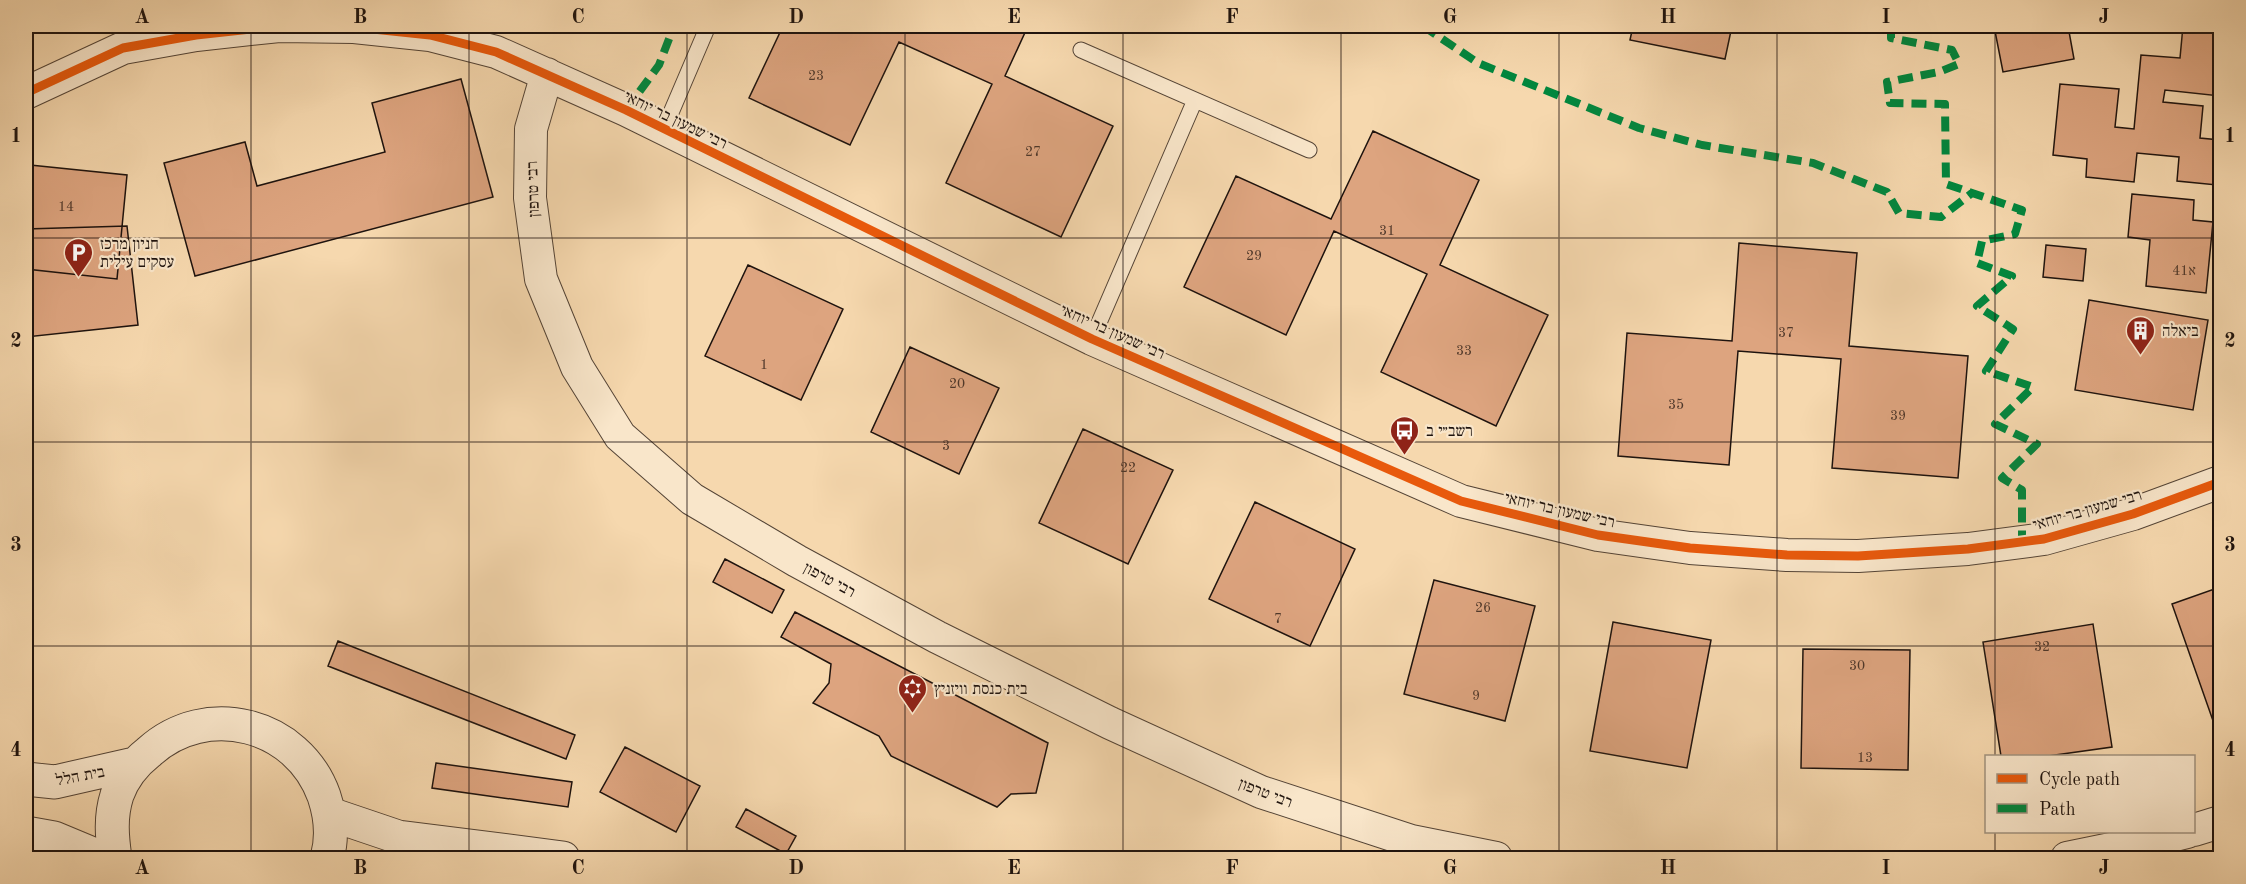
<svg xmlns="http://www.w3.org/2000/svg" width="2246" height="884" font-family="'Old Standard TT','Frank Ruhl Libre',serif">
<style>
.building{fill:#dda47f;stroke:#1e130e;stroke-width:1.5}
.lines{fill:none;stroke-linecap:round;stroke-linejoin:round}
.service-casing{stroke:#544436;stroke-width:17}
.minor-casing{stroke:#544436;stroke-width:34}
.tertiary-casing{stroke:#544436;stroke-width:35}
.service{stroke:#f9e6ca;stroke-width:15}
.minor{stroke:#f9e6ca;stroke-width:32}
.tertiary{stroke:#f9e6ca;stroke-width:33}
.quiet{stroke:#00873e;stroke-width:8;stroke-dasharray:15 8;stroke-linecap:butt}
.cycleway-casing{stroke:#f9e6ca;stroke-width:13}
.cycleway{stroke:#e8590c;stroke-width:9}
.grid{fill:none;stroke:#1e130e;stroke-width:1.5;stroke-opacity:0.55}
.labels{text-anchor:middle;stroke-width:4.5;stroke-linejoin:round;paint-order:stroke}
.number-label{font-size:14px;fill:#4e372a}
.street-label{font-size:16px;fill:#1e130e;stroke:#f9e6ca}
.poi-label{font-size:16px;fill:#1e130e;stroke:#f9e6ca;text-anchor:start}
.neatline{fill:none;stroke:#1e130e;stroke-width:2}
.grid-label{font-size:20px;text-anchor:middle;font-weight:bold;fill:#1e130e}
</style>
<rect width="100%" height="100%" fill="#f6d8ae"/>
<filter id="stains"><feTurbulence type="fractalNoise" baseFrequency=".00333" numOctaves="4"/><feColorMatrix values="0 0 0 0 .2 0 0 0 0 .09 0 0 0 0 .02 0 0 0 .5 -.17"/></filter>
<radialGradient id="worn" r=".72"><stop offset=".6" stop-color="#630" stop-opacity="0"/><stop offset="1" stop-color="#630" stop-opacity=".3"/></radialGradient>
<path class="building" d="M783,26H886L896,30L898,26H1028L1005,76L1113,126L1061,237L946,183L992,84L899,42L850,145L749,98Z
M1633,26H1732L1725,59L1630,40Z
M1994,26H2068L2074,59L2003,72Z
M2183,26H2220V96L2165,90L2163,102L2203,106L2200,138L2220,140L2217,185L2177,181L2179,157L2137,153L2134,182L2086,177L2087,159L2053,155L2060,84L2119,89L2115,127L2134,129L2141,55L2180,58Z
M461,79L493,197L195,276L164,163L245,142L257,186L385,152L372,103Z
M1373,131L1479,180L1440,265L1548,315L1496,426L1381,372L1427,274L1334,231L1286,335L1184,287L1236,176L1331,219Z
M30,165L127,175L117,279L26,269V204Z
M2132,194L2194,200L2193,220L2213,222L2206,293L2146,286L2150,240L2128,237Z
M127,226L138,325L26,337V229Z
M1739,243L1857,253L1849,346L1968,356L1958,478L1832,468L1841,359L1738,351L1729,465L1618,456L1627,333L1732,341Z
M2046,245L2086,249L2083,281L2043,277Z
M748,265L843,309L801,400L705,356Z
M2089,300L2208,320L2193,410L2075,390Z
M910,347L999,388L959,474L871,432Z
M1083,429L1173,470L1128,564L1039,523Z
M1255,502L1355,549L1310,646L1209,599Z
M725,559L784,590L772,613L713,582Z
M1434,580L1535,606L1505,721L1404,694Z
M2220,587V734L2218,735L2172,604Z
M795,612L1048,743L1036,793L1011,794L997,807L891,756L879,736L813,703L829,683L831,664L781,637Z
M1613,622L1711,640L1687,768L1590,751Z
M2093,624L2112,747L2048,756H2001L1983,642Z
M338,641L575,735L566,759L328,666Z
M1803,649L1910,650L1908,770L1801,768Z
M625,747L700,786L676,832L600,792Z
M436,763L572,782L568,807L432,788Z
M746,809L796,836L786,854L736,827Z"/>
<g class="lines">
<defs>
<path id="service" d="M1081,50L1309,150
M664,129L708,26
M1092,339L1195,100"/>
<path id="minor" d="M547,74L531,129L530,198L541,279L577,367L620,436L692,499L797,561L937,637L1110,723L1261,792L1411,841L1496,858
M26,93L123,48L196,35L279,26L354,27L430,35L496,52L626,110L1092,339L1461,501L1598,535L1690,548L1787,555L1858,556L1968,549L2044,539L2133,514L2220,482
M2194,830L2220,822
M2067,858L2155,840L2187,832"/>
<path id="tertiary" d="M26,779L55,782L134,764
M330,814L398,837L563,858
M26,833L54,838L102,858
M115,858C112,837 110,817 117,795C123,778 135,763 149,752C206,700 298,723 324,796C331,817 333,837 327,858"/>
</defs>
<use href="#service" class="service-casing"/>
<use href="#minor" class="minor-casing"/>
<use href="#tertiary" class="tertiary-casing"/>
<use href="#service" class="service"/>
<use href="#minor" class="minor"/>
<use href="#tertiary" class="tertiary"/>
<path class="quiet" d="M1423,26L1478,63L1639,128L1702,145L1813,163L1887,192L1899,213L1941,217L1972,193
M1891,26V38L1952,50L1959,64L1939,72L1887,82L1890,103L1945,104L1946,184L2022,210L2015,234L1982,241L1977,263L2012,276L1977,306L2013,329L1986,371L2033,387L1995,424L2037,444L2002,478L2022,490V542
M626,110L659,65L674,26"/>
<defs>
<path id="cycleway" d="M26,93L123,48L196,35L279,26L354,27L430,35L496,52L626,110L1092,339L1461,501L1598,535L1690,548L1787,555L1858,556L1968,549L2044,539L2133,514L2220,482"/>
</defs>
<use href="#cycleway" class="cycleway-casing"/>
<use href="#cycleway" class="cycleway"/>
</g>
<path class="grid" d="M251,26V858M469,26V858M687,26V858M905,26V858M1123,26V858M1341,26V858M1559,26V858M1777,26V858M1995,26V756M26,238H2220M26,442H2220M26,646H2220M1995,832V858"/>
<defs>
<symbol id="parking-pin" viewBox="-11 -11 22 30"><path d="M0 17L-7.5 6A9.5 9.5 0 1 1 7.5 6Z" fill="#8f2418" stroke="#f9e6ca"/><path d="M-3.5-5.5H1a3.5 3.5 0 0 1 0 7H-1V5.5H-3.5ZM-1-3.4V-.6H.8a1.4 1.4 0 0 0 0-2.8Z" fill="#fff"/></symbol>
<symbol id="building-pin" viewBox="-11 -11 22 30"><path d="M0 17L-7.5 6A9.5 9.5 0 1 1 7.5 6Z" fill="#8f2418" stroke="#f9e6ca"/><path d="M-4-6H4V6H1V3H-1V6H-4ZM-2.5-4.3h1.7v1.8h-1.7ZM.8-4.3h1.7v1.8H.8ZM-2.5-1h1.7V.8h-1.7ZM.8-1h1.7V.8H.8Z" fill="#fff"/></symbol>
<symbol id="bus-pin" viewBox="-11 -11 22 30"><path d="M0 17L-7.5 6A9.5 9.5 0 1 1 7.5 6Z" fill="#8f2418" stroke="#f9e6ca"/><path d="M-5-6H5V4H4V6H2V4H-2V6H-4V4H-5ZM-3.5-4V0h7V-4ZM-3.5 1.2v1.5H-2V1.2ZM2 1.2v1.5H3.5V1.2Z" fill="#fff"/></symbol>
<symbol id="synagogue-pin" viewBox="-11 -11 22 30"><path d="M0 17L-7.5 6A9.5 9.5 0 1 1 7.5 6Z" fill="#8f2418" stroke="#f9e6ca"/><path d="M0-6.5L5.6 3.2H-5.6ZM0 6.5L5.6-3.2H-5.6Z" fill="#fff"/></symbol>
</defs>
<g fill-rule="evenodd">
<use href="#parking-pin" x="62" y="236" width="33" height="45"/>
<use href="#building-pin" x="2124" y="314" width="33" height="45"/>
<use href="#bus-pin" x="1388" y="414" width="33" height="45"/>
<use href="#synagogue-pin" x="896" y="672" width="33" height="45"/>
</g>
<g class="labels">
<g class="number-label">
<text x="816" y="80">23</text>
<text x="1033" y="156">27</text>
<text x="66" y="211">14</text>
<text x="1387" y="235">31</text>
<text x="1254" y="260">29</text>
<text x="2184" y="275">41א</text>
<text x="1786" y="337">37</text>
<text x="1464" y="355">33</text>
<text x="764" y="369">1</text>
<text x="957" y="388">20</text>
<text x="1676" y="409">35</text>
<text x="1898" y="420">39</text>
<text x="946" y="450">3</text>
<text x="1128" y="472">22</text>
<text x="1483" y="612">26</text>
<text x="1278" y="623">7</text>
<text x="2042" y="651">32</text>
<text x="1857" y="670">30</text>
<text x="1476" y="700">9</text>
<text x="1865" y="762">13</text>
</g>
<g class="street-label">
<text transform="translate(676 119) rotate(26)" y="6">רבי שמעון בר יוחאי</text>
<text transform="translate(532 189) rotate(-92)" y="6">רבי טרפון</text>
<text transform="translate(1113 331) rotate(24)" y="6">רבי שמעון בר יוחאי</text>
<text transform="translate(1560 509) rotate(13)" y="6">רבי שמעון בר יוחאי</text>
<text transform="translate(2087 509) rotate(-16)" y="6">רבי שמעון בר יוחאי</text>
<text transform="translate(830 579) rotate(28)" y="6">רבי טרפון</text>
<text transform="translate(80 775) rotate(-11)" y="6">בית הלל</text>
<text transform="translate(1266 792) rotate(21)" y="6">רבי טרפון</text>
</g>
<g class="poi-label">
<text x="100" y="249">חניון מרכז<tspan x="100" dy="18">עסקים עילית</tspan></text>
<text x="2162" y="336">ביאלה</text>
<text x="1426" y="436">רשב״י ב</text>
<text x="934" y="694">בית כנסת וויזניץ</text>
</g>
</g>
<rect width="2246" height="884" fill="none" stroke="#f6d8ae" stroke-width="66"/>
<rect x="1985" y="755" width="210" height="78" fill="#f9e6ca" stroke="#a1927f" stroke-width="1.5"/>
<rect x="1997" y="774" width="30" height="9" fill="#e8590c" stroke="#a1927f" stroke-width="1.5"/>
<text x="2039" y="785" font-size="18" fill="#1e130e">Cycle path</text>
<rect x="1997" y="804" width="30" height="9" fill="#00873e" stroke="#a1927f" stroke-width="1.5"/>
<text x="2039" y="815" font-size="18" fill="#1e130e">Path</text>
<rect x="33" y="33" width="2180" height="818" class="neatline"/>
<g class="grid-label">
<text x="142" y="23">A</text>
<text x="360" y="23">B</text>
<text x="578" y="23">C</text>
<text x="796" y="23">D</text>
<text x="1014" y="23">E</text>
<text x="1232" y="23">F</text>
<text x="1450" y="23">G</text>
<text x="1668" y="23">H</text>
<text x="1886" y="23">I</text>
<text x="2104" y="23">J</text>
<text x="16" y="142">1</text>
<text x="2230" y="142">1</text>
<text x="16" y="347">2</text>
<text x="2230" y="347">2</text>
<text x="16" y="551">3</text>
<text x="2230" y="551">3</text>
<text x="16" y="756">4</text>
<text x="2230" y="756">4</text>
<text x="142" y="874">A</text>
<text x="360" y="874">B</text>
<text x="578" y="874">C</text>
<text x="796" y="874">D</text>
<text x="1014" y="874">E</text>
<text x="1232" y="874">F</text>
<text x="1450" y="874">G</text>
<text x="1668" y="874">H</text>
<text x="1886" y="874">I</text>
<text x="2104" y="874">J</text>
</g>
<rect width="100%" height="100%" filter="url(#stains)"/>
<rect width="100%" height="100%" fill="url(#worn)"/>
</svg>
